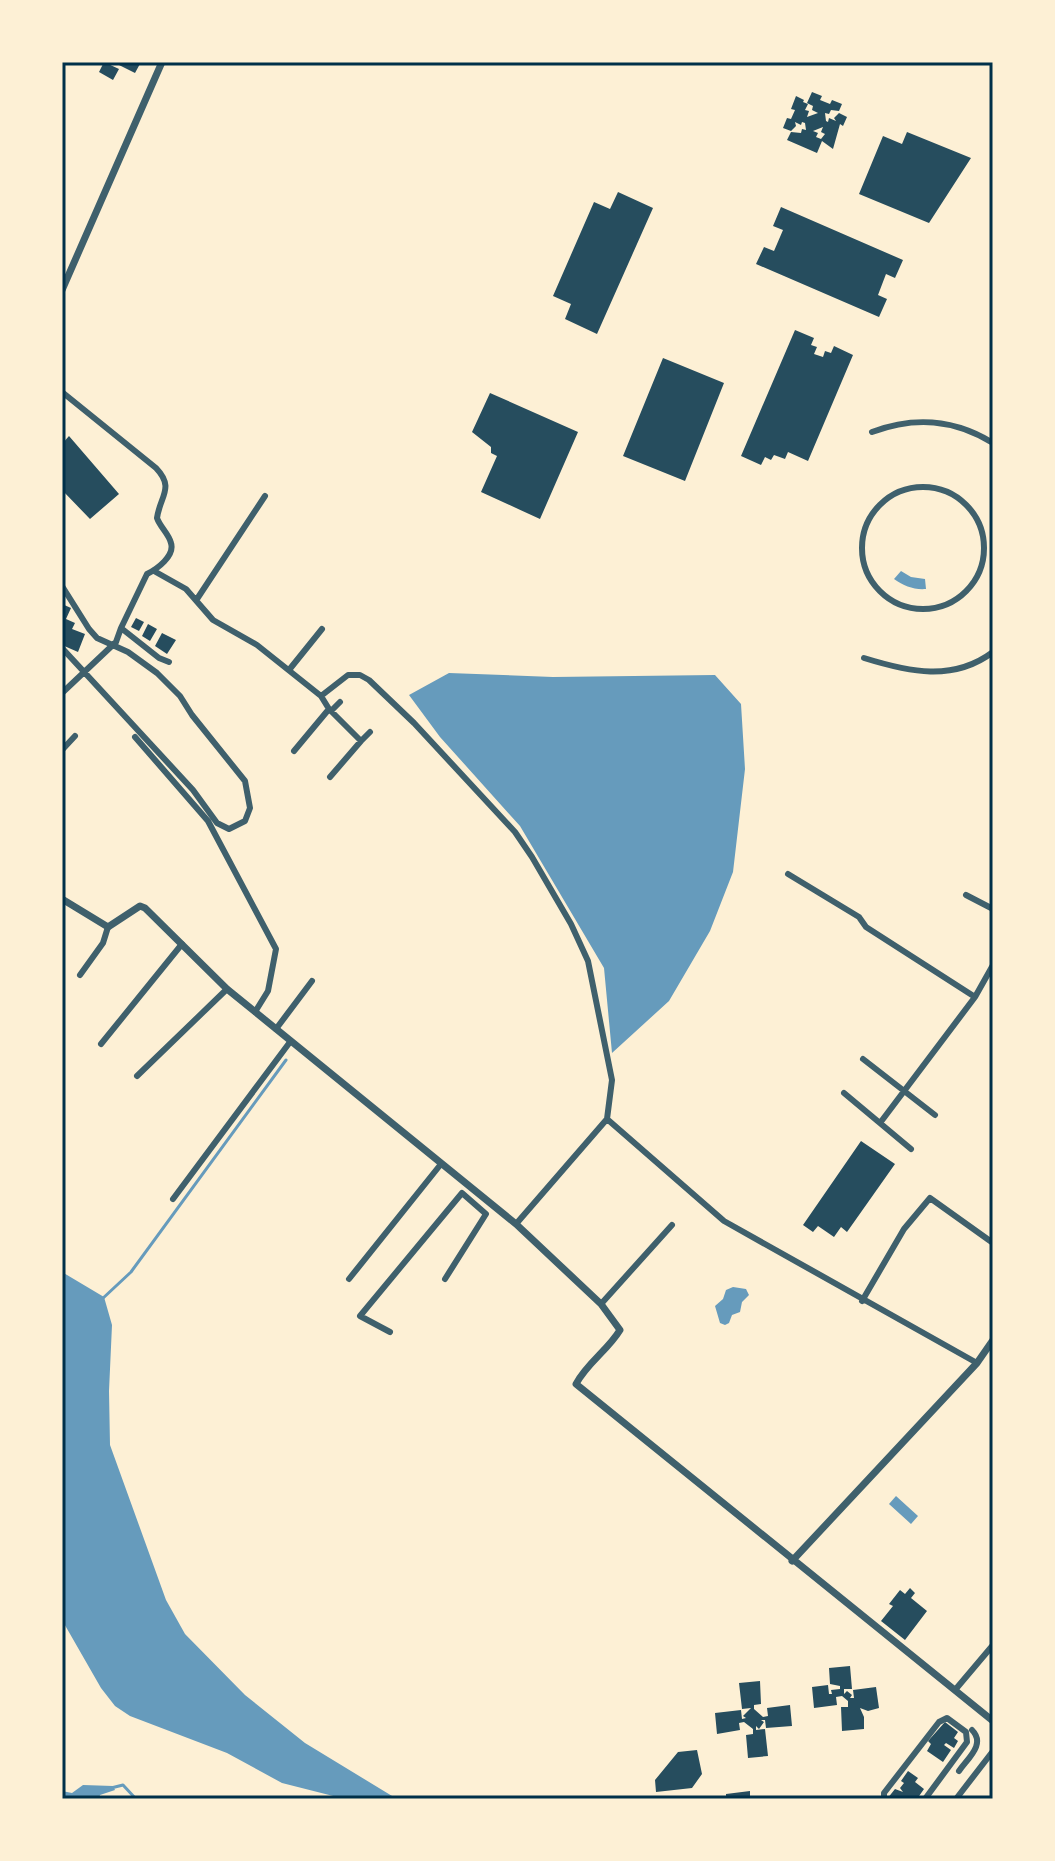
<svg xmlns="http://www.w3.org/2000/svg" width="1055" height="1861" font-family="Overpass,sans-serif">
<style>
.water{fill:#669bbc}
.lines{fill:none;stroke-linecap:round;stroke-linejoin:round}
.stream{stroke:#669bbc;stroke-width:3}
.building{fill:#264d5e;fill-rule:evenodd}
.minor{stroke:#3f606c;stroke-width:6}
.tertiary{stroke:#3f606c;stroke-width:7}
.neatline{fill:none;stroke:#003049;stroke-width:3}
</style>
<rect width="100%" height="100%" fill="#fdf0d5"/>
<path class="water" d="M901,571L911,577L925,579L926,589C914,590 904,586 894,579Z
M449,673L553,677L715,675L741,704L745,769L733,872L710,931L669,1001L612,1053L604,968L520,826L440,737L409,695Z
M62,1272L104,1297L112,1325L109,1391L110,1445L166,1600L185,1634L245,1695L305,1743L397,1799H345L282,1783L227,1753L130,1716L115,1706L101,1688L62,1620Z
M733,1287L746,1289L749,1295L742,1302L740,1312L732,1315L729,1323L725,1325L720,1323L715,1306L723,1299L726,1290Z
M896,1496L918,1516L911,1524L889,1504Z
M83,1785L113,1786L115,1790L100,1795L99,1799H62V1791L72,1793Z"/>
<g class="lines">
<path class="stream" d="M101,1300L131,1272L286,1060
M111,1788L123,1785L136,1799"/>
</g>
<path class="building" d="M104,62L119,69L113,80L99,72Z
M113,62H141L135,73Z
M812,92L822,96L820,100L830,104L832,100L842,104L839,111L831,110L829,114L825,113L826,121L828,122L829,118L836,121L834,118L839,113L847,117L843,126L840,124L833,149L822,141L817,153L787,140L791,132L801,133L802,129L806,130L805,123L802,122L801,125L795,122L796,126L791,131L783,128L787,118L791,119L795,110L791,109L796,96L804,100L803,102L808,104L805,110L809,111L807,117L818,113L812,110L813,106L807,103ZM823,127L821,132L825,134L821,139L816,137L818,133L813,131Z
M907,132L971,158L929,223L859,194L883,136L902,144Z
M618,192L653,208L597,334L565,319L571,304L553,296L594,202L610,209Z
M781,207L903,260L895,278L886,274L878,295L887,299L879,317L756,264L764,247L774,251L783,230L773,226Z
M795,330L814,338L811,345L817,347L814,354L823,357L825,351L831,353L834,346L853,355L808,461L788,452L785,459L774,455L771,460L765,457L761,465L741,456Z
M663,358L724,383L685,481L623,456Z
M490,393L578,432L540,519L481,492L497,456L491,453V447L472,432Z
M69,436L119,494L90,519L62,490V444Z
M62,604L71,608L66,619L75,623L72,629L85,634L78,652L62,645L65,630L62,628Z
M136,618L144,622L139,631L131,627Z
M148,624L157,629L150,641L142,636Z
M162,633L176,640L167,654L155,646Z
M861,1141L895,1164L847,1232L841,1227L834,1237L818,1226L813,1232L803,1225Z
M910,1588L915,1593L911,1598L927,1611L905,1640L881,1621L893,1606L889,1604L900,1590L905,1594Z
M850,1666L852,1689H844V1694L847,1691L852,1695L850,1698H854L853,1690L876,1687L879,1708L868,1711L860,1708L864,1717V1729L842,1731L841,1707H848V1701L842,1696L836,1697L837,1705L814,1708L812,1687L828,1685L829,1694H832L831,1690L840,1689V1686L830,1684L829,1668Z
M760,1681L761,1704L754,1705V1709L763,1717L768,1716L767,1708L790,1705L792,1726L766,1728L765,1720H761L764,1722L759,1729L756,1726V1730L765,1729L768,1756L748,1758L746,1735L753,1734V1729L744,1722L739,1723L740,1730L717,1734L715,1713L741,1710L742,1719L746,1718L743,1716L751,1708L742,1709L739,1683Z
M945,1722L958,1732L954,1738L958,1741L954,1748L946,1743L944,1745L951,1750L943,1762L927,1751L931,1744L928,1741Z
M697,1750L702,1774L692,1788L656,1792L655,1780L678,1752Z
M908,1771L918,1778L915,1782L924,1789L917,1799H887L895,1789L903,1792L900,1788L904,1783L901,1781Z
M750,1791V1799H726V1794Z"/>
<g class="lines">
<path class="minor" d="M62,392L156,468C175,488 160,496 157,518C160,527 169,534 171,543C175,556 157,569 147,574L121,628L159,658L169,662
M872,432C915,416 954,419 993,443
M862 548a61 61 0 1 1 122 0a61 61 0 1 1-122 0Z
M154,571L186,589L213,620L257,645L321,696L348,675H360L369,680L414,723L515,832L532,857L571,924L588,961L612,1080L607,1119L516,1224
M62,586L89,629L97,638L128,652L157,673L180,696L192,715L245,781L250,808L245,821L229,829L217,823L193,790L62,648
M197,599L265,496
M864,658C909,672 953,682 993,652
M289,670L322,629
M62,693L116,642L121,628
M321,696L329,709L361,741L330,777
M331,711L340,702
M135,737L208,821L276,949L268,991L255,1012
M361,741L370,732
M62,750L75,736
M294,751L329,709
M788,874L859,917L866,927L975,997L993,965
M966,895L993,909
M80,975L103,943L108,927
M276,1029L312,981
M101,1044L182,944
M863,1059L935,1115
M137,1076L227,989
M844,1093L911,1149
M607,1119L724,1221L977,1363
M880,1123L975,997
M173,1199L290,1042
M349,1279L441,1164
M862,1301L904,1229L930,1198L993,1243
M601,1304L672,1225
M390,1332L360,1316L462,1193L486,1214L445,1279
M955,1690L993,1645
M959,1771C968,1758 986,1744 972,1730
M884,1799V1793L939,1722L947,1718L966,1732L967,1742L925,1799
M956,1799L993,1751"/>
<path class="tertiary" d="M62,290L162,62
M62,899L108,927L140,906L145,908L227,989L516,1224L601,1304L620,1330C608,1350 587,1363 576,1384L993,1721
M792,1561L977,1363L993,1340"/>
</g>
<rect width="1055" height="1861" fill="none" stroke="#fdf0d5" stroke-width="128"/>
<rect x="64" y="64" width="927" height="1733" class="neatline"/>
</svg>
